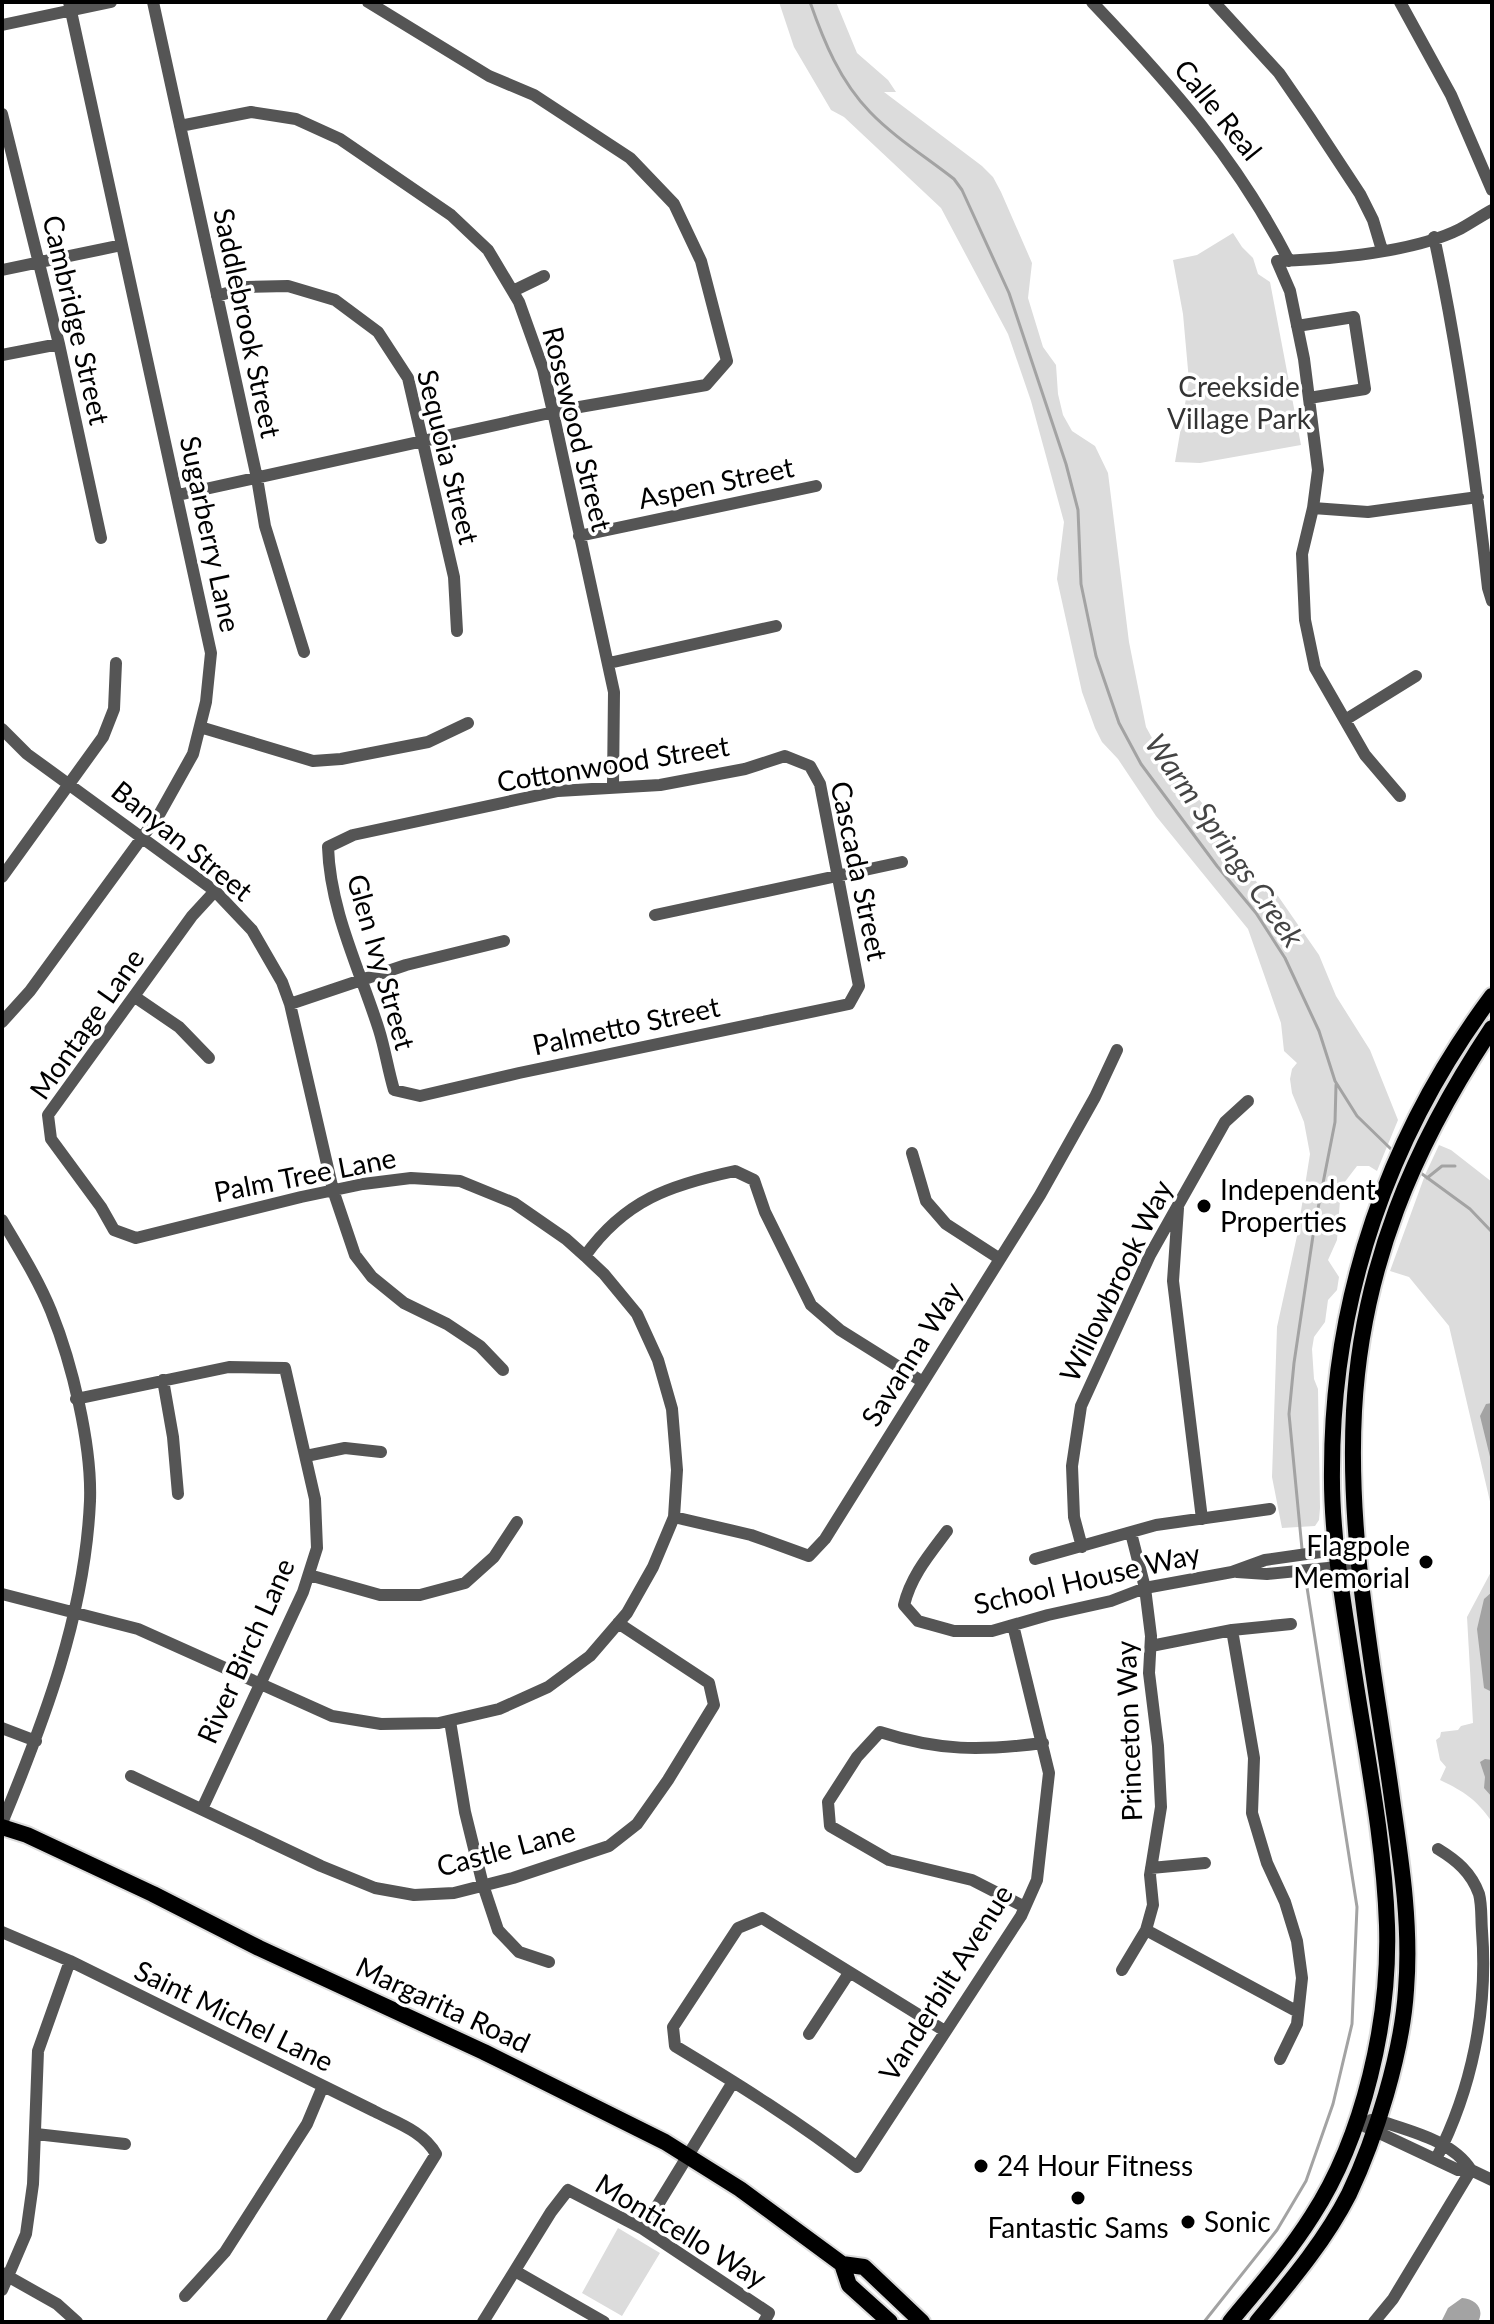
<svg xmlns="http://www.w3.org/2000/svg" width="1494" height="2324" font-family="Lato,sans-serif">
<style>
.green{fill:#dcdcdc}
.water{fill:#a3a3a3}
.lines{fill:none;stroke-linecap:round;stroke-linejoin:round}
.stream{stroke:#a3a3a3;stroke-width:3}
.major-casing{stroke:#dbdbdb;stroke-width:20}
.minor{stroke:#555;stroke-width:12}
.major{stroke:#000;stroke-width:16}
.poi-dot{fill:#000;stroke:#fff;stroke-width:3}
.labels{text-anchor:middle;stroke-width:7;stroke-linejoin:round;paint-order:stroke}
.street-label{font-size:28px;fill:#000;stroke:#fff}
.park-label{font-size:28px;fill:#333;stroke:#fff}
.poi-label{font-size:28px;fill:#000;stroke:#fff;text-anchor:start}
.water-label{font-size:30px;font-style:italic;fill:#444;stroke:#fff}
</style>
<rect width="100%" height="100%" fill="#fff"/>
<path class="green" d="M779,2H836L857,53L888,80L896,92H884L982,166L993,177L1001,192L1032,263L1028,298L1043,347L1056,365L1058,394L1063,415L1072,431L1095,446L1108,473L1129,642L1146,727L1164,760L1203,804L1214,824L1264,892L1269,889L1278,896L1319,955L1336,996L1370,1050L1398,1120L1377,1171L1369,1166H1357L1341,1187L1337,1240L1328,1260L1339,1277L1337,1290L1328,1300L1325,1322L1314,1337L1312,1349L1314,1379L1318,1389L1320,1508L1319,1520L1315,1526L1282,1528L1272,1477L1277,1327L1297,1236L1310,1154L1304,1122L1292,1093L1290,1079L1292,1069L1297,1063L1284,1051L1281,1023L1248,929L1156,816L1118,759L1102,742L1095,728L1082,692L1057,579L1064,522L1031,401L1008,334L941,208L844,117L831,110L794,47Z
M1233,233L1242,247L1253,258L1258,274L1270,282L1301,445L1200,463L1175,462L1189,381L1183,314L1173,260L1197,255Z
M1439,1145L1451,1150L1492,1182V1510L1449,1326L1409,1277L1390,1271L1425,1175Z
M1492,1570V1822C1476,1799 1465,1792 1440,1780L1446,1767L1440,1760L1436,1740L1440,1737L1441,1732L1458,1730L1461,1726L1473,1723L1467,1617Z
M618,2228L660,2253L622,2316L582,2293Z"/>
<path class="water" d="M1492,1403V1465L1480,1416L1486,1404Z
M1492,1592V1692L1484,1688L1477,1629L1484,1599Z
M1485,1759L1492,1760V1797L1484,1788L1485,1777L1480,1762Z
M1462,2298C1476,2299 1485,2309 1478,2322H1441L1448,2308Z"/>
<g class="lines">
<path class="stream" d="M810,2C824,42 840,81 870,112C894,137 926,157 954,179L962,190L1009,293L1066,464L1078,510L1081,584L1096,656L1119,723L1141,764L1217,866L1256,913L1285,958L1319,1031L1335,1081L1357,1116L1393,1151
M1418,1171L1470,1209L1492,1232
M1427,1178L1442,1166H1455
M1302,1549L1289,1414L1294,1363L1314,1229L1335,1122L1336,1085
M1204,2322L1277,2230L1306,2181L1333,2104L1352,2024L1357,1907L1306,1581"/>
<defs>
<path id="major" d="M2,1827L27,1835L153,1894L259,1948L484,2052L665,2142L740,2189L842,2264L864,2267L922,2322
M842,2264L849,2285L890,2322
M1230,2322C1258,2288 1288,2254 1312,2216C1364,2136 1390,2020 1387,1925C1384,1839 1366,1752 1353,1666C1343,1601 1331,1535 1332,1470C1332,1297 1389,1134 1492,996
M1257,2322C1291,2281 1325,2241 1349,2194C1376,2137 1402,2053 1406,1990C1411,1928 1402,1867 1393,1806C1375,1674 1347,1544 1354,1411C1362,1266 1413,1147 1492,1028"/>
</defs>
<use href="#major" class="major-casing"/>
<path class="minor" d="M153,2L257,478L265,526L304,652
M1092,2C1170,84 1237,159 1289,261
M1214,2L1279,73L1310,118L1360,194L1373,220L1382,250
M1400,2L1451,95L1492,190
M2,25L111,2
M2,114L59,344L101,538
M180,126L251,112L296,119L340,139L451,215L488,250L519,302L543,369L553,412L614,692L613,786
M1434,237C1459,353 1475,470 1488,588L1492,601
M2,270L122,245
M513,291L544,276
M217,296L247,287L288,286L335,300L378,332L408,378L454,577L457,631
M1297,326L1354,317L1365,389L1309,398
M2,355L59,344
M178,495L568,409L706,385L727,361L701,261L674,204L630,158L534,95L489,76L368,2
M1478,497L1368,512L1313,508L1318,470L1304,359L1290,291L1277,261C1331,259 1412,253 1460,229C1471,223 1481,216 1492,210
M1313,508L1302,554L1305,620L1315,668L1365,755L1400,796
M579,536L816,486
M609,663L776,626
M1345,720L1416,676
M200,727L313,761L341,759L428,742L468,723
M2,729L27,754L215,891L252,930L282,982L290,1004L333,1190L355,1255L372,1277L404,1303L447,1324L480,1346L503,1370
M785,756L810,766L820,784L859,986L849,1004L519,1073L420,1096L394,1090C388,1070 385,1049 379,1030C360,970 330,911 328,847L353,835L558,791L660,785L745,769Z
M2,877L103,737L114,709L116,663
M655,915L902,862
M135,997L179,1027L209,1058
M290,1004L406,965L504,941
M2,1022L30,991L160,813L193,754L206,702L211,653L69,2
M912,1153L926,1201L946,1224L1000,1259
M1178,1208L1173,1281L1202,1519
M2,1220C19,1249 38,1279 51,1311C72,1363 92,1445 90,1501C85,1614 45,1719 2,1823
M585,1256C625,1200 670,1185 735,1171L754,1180L765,1212L811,1305L840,1330L923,1382
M163,1380L173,1437L178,1494
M76,1399L229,1367L285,1368L315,1499L317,1548L303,1592L202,1809
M306,1456L345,1448L381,1452
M674,1517L751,1535L809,1556L825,1539L1040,1195L1095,1097L1117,1050
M947,1531C929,1555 911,1576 904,1605L918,1621L954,1631H992L1048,1615L1111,1601L1145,1588L1232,1572L1265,1560L1356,1547
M1082,1547L1074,1517L1072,1466L1081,1406L1150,1255L1225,1122L1248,1101
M1035,1559L1156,1525L1270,1509
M1237,1572L1267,1574L1358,1565
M309,1575L380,1595H420L465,1583L494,1557L517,1522
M2,1594L138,1629L332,1716L381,1724L439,1723L499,1709L548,1687L590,1656L627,1613L653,1567L674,1517L677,1470L672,1409L658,1360L637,1314L604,1274L585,1256L566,1239L514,1203L460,1181L411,1178L363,1184L301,1197L136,1238L114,1230L101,1207L51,1139L48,1115L192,916L215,891
M1232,1630L1254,1758L1252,1813L1267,1863L1285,1902L1297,1941L1302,1978L1297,2024L1280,2059
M1151,1646L1232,1630L1291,1624
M450,1721L465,1812L483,1885L498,1930L519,1952L549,1962
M2,1728L36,1741
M131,1776L321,1866L375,1888L414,1895L454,1893L513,1878L609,1846L637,1824L668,1780L714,1705L709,1683L618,1623
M1151,1868L1205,1863
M1025,1907L972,1880L889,1860L830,1826L828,1802L857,1757L880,1732C939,1751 981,1751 1043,1743
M1146,1930L1298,2012
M2,1932L70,1961L374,2111C397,2123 423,2131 436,2154L332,2322
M1122,1970L1146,1930L1153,1905L1150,1875L1161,1807L1158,1746L1149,1673L1151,1636L1145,1588L1131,1533
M945,2031L762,1918L738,1928L673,2027L675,2046C738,2084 799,2122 857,2167L1021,1916L1037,1880L1049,1773L1013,1625
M809,2034L849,1973
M1371,2120H1377C1409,2131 1452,2140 1471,2170
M1356,2122L1458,2170H1471L1492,2180
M36,2134L125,2144
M1436,2159C1472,2089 1488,2010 1482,1931C1481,1919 1482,1905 1479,1894C1471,1872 1456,1860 1438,1849
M643,2229L733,2082
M515,2271L604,2322
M2,2273L57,2304L77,2322
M2,2290L26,2234L33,2184L38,2051L70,1961
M185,2296L225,2252L307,2124L323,2086
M483,2322L551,2212L568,2190L643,2229L769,2313L764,2322
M1374,2322L1393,2299L1471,2170"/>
<use href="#major" class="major"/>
</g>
<g class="poi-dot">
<circle cx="1204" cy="1206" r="8"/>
<circle cx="1426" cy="1562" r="8"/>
<circle cx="981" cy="2166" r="8"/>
<circle cx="1078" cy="2198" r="8"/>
<circle cx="1188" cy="2222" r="8"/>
</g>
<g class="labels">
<g class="street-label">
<text transform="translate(1218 110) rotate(51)" y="10">Calle Real</text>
<text transform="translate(76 320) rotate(77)" y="10">Cambridge Street</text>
<text transform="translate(247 323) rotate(78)" y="10">Saddlebrook Street</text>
<text transform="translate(577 429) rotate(76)" y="10">Rosewood Street</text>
<text transform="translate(448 457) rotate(76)" y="10">Sequoia Street</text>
<text transform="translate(716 483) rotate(-12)" y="10">Aspen Street</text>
<text transform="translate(210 534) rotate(78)" y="10">Sugarberry Lane</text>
<text transform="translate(613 764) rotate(-9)" y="10">Cottonwood Street</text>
<text transform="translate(182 841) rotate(39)" y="10">Banyan Street</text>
<text transform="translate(859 871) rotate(78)" y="10">Cascada Street</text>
<text transform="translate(381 962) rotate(74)" y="10">Glen Ivy Street</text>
<text transform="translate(87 1024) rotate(-55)" y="10">Montage Lane</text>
<text transform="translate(626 1026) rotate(-12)" y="10">Palmetto Street</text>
<text transform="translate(305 1175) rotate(-11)" y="10">Palm Tree Lane</text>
<text transform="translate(1116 1281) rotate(-64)" y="10">Willowbrook Way</text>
<text transform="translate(912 1354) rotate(-58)" y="10">Savanna Way</text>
<text transform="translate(1087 1579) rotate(-13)" y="10">School House Way</text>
<text transform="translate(246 1651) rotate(-66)" y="10">River Birch Lane</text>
<text transform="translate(1129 1731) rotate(-92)" y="10">Princeton Way</text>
<text transform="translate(506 1849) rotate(-15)" y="10">Castle Lane</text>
<text transform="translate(946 1983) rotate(-58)" y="10">Vanderbilt Avenue</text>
<text transform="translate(443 2005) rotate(25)" y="10">Margarita Road</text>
<text transform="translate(234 2016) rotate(26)" y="10">Saint Michel Lane</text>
<text transform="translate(681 2231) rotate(31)" y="10">Monticello Way</text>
</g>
<g class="park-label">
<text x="1239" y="397">Creekside<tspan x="1239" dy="32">Village Park</tspan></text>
</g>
<g class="poi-label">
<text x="1220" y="1200">Independent<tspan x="1220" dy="32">Properties</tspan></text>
<text x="1410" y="1556" text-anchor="end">Flagpole<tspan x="1410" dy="32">Memorial</tspan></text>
<text x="997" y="2176">24 Hour Fitness</text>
<text x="1204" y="2232">Sonic</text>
<text x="1078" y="2238" text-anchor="middle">Fantastic Sams</text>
</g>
<g class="water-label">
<text transform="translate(1224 841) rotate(55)" y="10">Warm Springs Creek</text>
</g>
</g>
<rect width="1494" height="2324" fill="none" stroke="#000000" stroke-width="8"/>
</svg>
